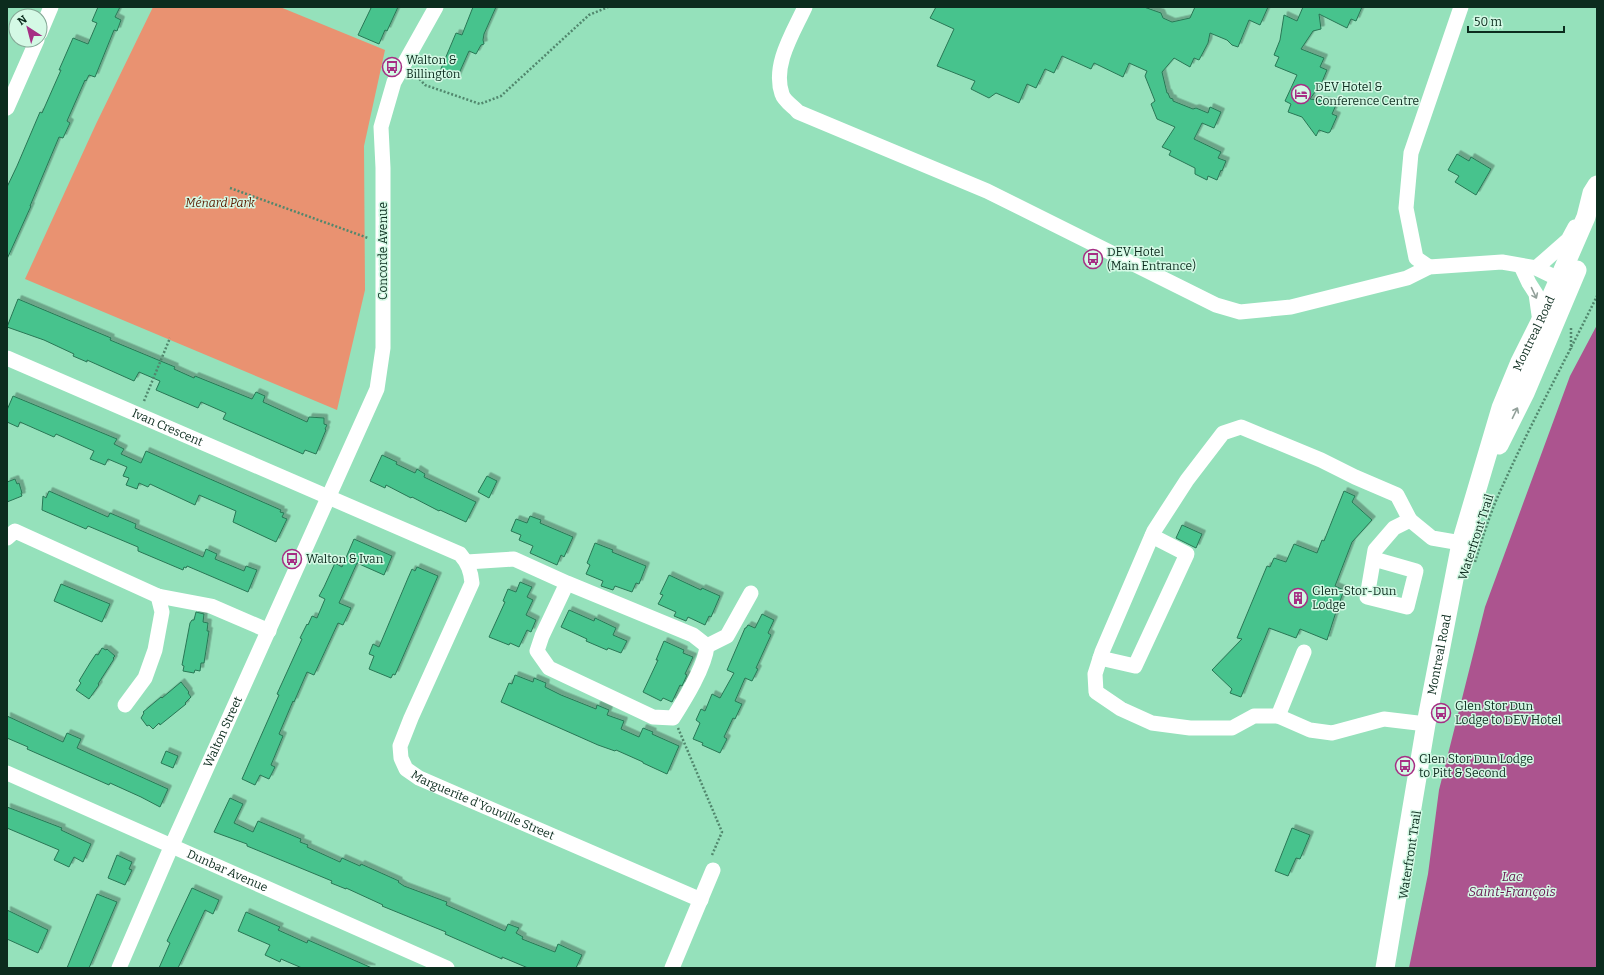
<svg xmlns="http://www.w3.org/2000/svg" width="1604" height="975" font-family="Bitter,serif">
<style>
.green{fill:#e99271}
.water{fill:#ac548f}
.building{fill:#47c38d;stroke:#297755;filter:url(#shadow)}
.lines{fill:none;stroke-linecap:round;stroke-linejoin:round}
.path{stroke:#51876d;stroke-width:2.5;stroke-dasharray:2 2;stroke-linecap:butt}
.minor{stroke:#fff;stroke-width:15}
.major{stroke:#fff;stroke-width:19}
.oneway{stroke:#92a09a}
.labels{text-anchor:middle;stroke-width:3;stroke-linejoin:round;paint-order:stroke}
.poi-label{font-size:12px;fill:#0c2c1e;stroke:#d4f9e5;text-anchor:start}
.park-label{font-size:12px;font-style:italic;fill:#5b1c00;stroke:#d4f9e5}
.street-label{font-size:12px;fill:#0c2c1e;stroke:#d4f9e5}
.water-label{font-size:13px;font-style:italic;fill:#65124e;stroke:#d4f9e5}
</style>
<defs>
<filter id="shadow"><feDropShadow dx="3.5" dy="-3.5" stdDeviation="0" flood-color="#0004"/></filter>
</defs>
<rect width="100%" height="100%" fill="#95e1bb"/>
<path class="green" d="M153,7H280L385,50L364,146L365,290L337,410L25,279L96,124Z"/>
<path class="water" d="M1597,325V968H1409L1428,874L1439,790L1485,607L1570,376Z"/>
<path class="building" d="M98,7H120L115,17L121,20L117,31L114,30L95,77L89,75L86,81L85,80L67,121L70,123L63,138L59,137L30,206H31L7,259V187L17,166L40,112L42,113L61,70H59L73,38L88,44L97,23L92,21Z
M368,7H398L387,31L385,30L379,44L358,35L371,8Z
M473,7H496L484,34L483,40L484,44L481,45L476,54L469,51L457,78L440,71L456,33L462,35Z
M936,7H1144L1161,13L1163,18L1172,22L1190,18L1195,7H1268L1260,25L1249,20L1238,47L1232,45L1227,40L1210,33L1208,43L1199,60L1194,58L1190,67L1174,58L1162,72L1167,93H1168L1170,98L1173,99V101L1193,109L1196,108L1208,113L1210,107L1221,112L1214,128L1202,123L1194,139L1221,152L1218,158L1226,161L1222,171L1221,170L1217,180L1208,176L1207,180L1195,174V168L1169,155L1171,151L1162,147L1175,127L1157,119L1151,104L1155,101L1145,76L1147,71L1129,63L1123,77L1094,63L1091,69L1062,56L1054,73L1045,69L1036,88L1027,84L1019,103L996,93L989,98L971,89L975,81L937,66L954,29L930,18Z
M1303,7H1362L1356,21L1351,19L1347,28L1319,14L1321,29L1313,31L1301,49L1324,58L1320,67L1327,70L1322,82L1310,99L1326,101L1336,105L1332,114L1337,116L1330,132L1328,133L1319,130L1316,136L1302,117L1288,112L1291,104L1285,101L1297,75L1275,66L1279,57L1274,55L1280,40L1284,15L1297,21Z
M1457,154L1469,161L1471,157L1491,169L1476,195L1455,182L1459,176L1448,170Z
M18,299L111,338L110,340L175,367L174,369L194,378L195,376L252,399L256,392L265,396L263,402L307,422L309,417L324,418V424L327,425L325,429L326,430L316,454L305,450L303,454L223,419L226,413L201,402L198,408L156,390L160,381L139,372L134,381L87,360V362L73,356L74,354L44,340L7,327Z
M13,396L117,439L114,444L124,449L121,454L141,463L146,451L281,510L280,512L284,513L282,517L287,519L276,542L233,522L236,511L199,495L195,505L150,484L148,487L139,483L137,489L126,485L129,478L123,476L127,467L108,459L105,465L90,459L94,451L56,434L54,437L20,422L18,427L7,422V410Z
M382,455L397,462L396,464L415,473L417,469L425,474L424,477L476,502L466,522L440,510L439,511L412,497L411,498L386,485L385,488L370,481Z
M487,476L497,481L489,498L478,492Z
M15,479L17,484L19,483L22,493H21L22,496L7,502V482Z
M49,491L108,517L110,513L136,524L135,528L203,557L206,549L217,554L215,559L244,571L246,566L257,570L248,592L187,566L186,568L184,567L183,570L138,551V547L88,526L86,529L42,510L43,496L46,498Z
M1344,491L1355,496L1352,502L1372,520L1352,542L1335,586L1344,590L1335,615L1327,640L1300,629L1296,638L1269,628L1241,697L1230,693L1232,689L1212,670L1242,639L1237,638L1267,566L1270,567L1274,558L1286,562L1294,544L1317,553L1322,540L1324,541Z
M530,516L541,520L540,523L573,537L564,557L561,555L557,565L530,553L533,546L519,540L521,535L511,531L516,519L527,523Z
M1182,525L1202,534L1196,548L1176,538Z
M354,539L392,556L384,575L357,563L339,603L351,608L343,625L338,623L314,675L307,672L294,702L293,701L279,734L283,736L271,765L275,767L269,779L260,775L255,785L242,779L279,695L277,694L302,639L300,638L307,624L308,625L312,616L317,618L325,599L319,596L324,587L335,563L342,567Z
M595,543L613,550L612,552L646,566L639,584L636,583L632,592L615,586L613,590L601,586L603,581L586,574L590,565L587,563Z
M417,567L438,576L395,675L393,674L391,678L369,669L374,656L369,654L373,644L379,647L408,578L412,569L415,571Z
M669,575L701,590L702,588L720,596L711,617L709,616L705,625L688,617L686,621L674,616L676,612L658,604L663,595L660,594Z
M520,582L532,587L527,597L533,600L526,615L536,620L531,632L527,630L519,647L510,643L509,645L489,637L505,602L503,601L508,589L516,592Z
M61,584L110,604L102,622L54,601Z
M569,610L594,621L595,618L616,628L613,635L627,641L621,653L608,648L607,650L586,641L587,639L561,627Z
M196,612L204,614L203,622L208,623L207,631H209L204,663H201L200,671L195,670L194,673L183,671L184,666L182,665L190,623L192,620H194Z
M762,614L774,620L768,633L771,635L756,668L758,669L752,681L745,678L735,701L742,704L735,719L733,718L724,737L727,739L720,753L702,745L703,743L693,739L700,723L696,720L701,709L705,711L712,694L720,698L734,673L727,670L745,628H746L748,625L755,628Z
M664,641L684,650L683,653L693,657L685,674L687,675L682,686L680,685L672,702L663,698L661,701L643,692L658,660H656Z
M102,648L106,650L107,649L115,656L113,658L114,659L98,684L99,685L89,699L76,690L81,683L79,681L90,663L96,654L98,655Z
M515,675L533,682L534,678L546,683L545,687L561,695L596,709L597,705L609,710L607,715L624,721L621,729L639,737L643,728L653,732L652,734L679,746L667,774L643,763V762L616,750L615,751L598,745L501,702L509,683L512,684Z
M181,682L189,692L188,693L191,697L185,703L186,704L160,725L159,723L153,729L149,725L147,726L141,718L144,713L143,712L161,697L162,698Z
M7,716L63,742L67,733L81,739L77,748L168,789L160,807L141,797L110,783L109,785L27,749L28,747L7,738Z
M166,751L178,756L173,768L161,763Z
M230,798L243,804L234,823L253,832L258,821L301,839L300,842L308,845L307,847L340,862L342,858L360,866L361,864L399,881L398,882L404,886L447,902L446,905L505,931L508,924L519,928L516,933L523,937L522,939L555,952L558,944L582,955L576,968H528L502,957V959L445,934L446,932L382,906L383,905L346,888V889L331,883L332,881L247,846V844L214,832Z
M7,807L62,828L61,830L91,844L83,862L74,857L69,867L54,860L59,850L7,828Z
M1292,828L1310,835L1300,859L1296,858L1288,876L1275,871Z
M117,855L132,862L129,869L132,870L125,885L108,878Z
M192,888L219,900L213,914L205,910L178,968H159L170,943L167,941Z
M97,894L117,902L89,968H67Z
M7,910L48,930L38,953L7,939Z
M246,912L280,927L278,930L307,943L308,940L372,968H302L281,959L280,962L265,955L270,945L238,931Z"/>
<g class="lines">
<path class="path" d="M414,73L425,85L480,104L501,96L589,15L608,7
M230,188L368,238
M1571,328V349
M144,401L170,338
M1475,562C1483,536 1491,510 1503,485C1532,421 1566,359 1597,296
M678,728L722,832L712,855"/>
<g class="minor">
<path d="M805,7C793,33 772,65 782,94C784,101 794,107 798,112L987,191L1216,305L1240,312L1291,307L1407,278L1429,267L1502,262L1536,268L1569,284"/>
<path d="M40,33L51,7"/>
<path d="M7,108L37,40"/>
<path d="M1521,266L1529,283L1536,294L1540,322"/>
<path d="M1429,267L1416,258L1406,208L1411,153L1461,7"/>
<path d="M1536,268L1568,240L1575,227"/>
<path id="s1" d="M7,358L460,554C468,563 471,571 472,583L411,718L400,746L401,758L406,769L419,778L701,900"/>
<path d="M7,538L15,531L158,596L211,606L269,631"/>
<path d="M1374,559L1416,571L1407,607L1367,597L1375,550L1394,528L1410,520L1432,538L1461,543"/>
<path d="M467,562L514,559L567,583L693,635L707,646C705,667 685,699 673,718L653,717L549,668L537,651L542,636L567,583"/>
<path d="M707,646L727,636L751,593"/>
<path d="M1304,652L1278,716H1254L1232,728H1190L1152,723L1121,709L1096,692L1095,674L1102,652L1154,531L1187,480L1223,433L1241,427L1321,460L1355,477L1397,495L1410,520"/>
<path d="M1100,658L1135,666L1187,554L1152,536"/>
<path d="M125,705L145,678L155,650L162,612L158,596"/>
<path d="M1278,716L1310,730L1332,733L1384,719L1426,724"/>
<path id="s2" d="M7,773L447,968"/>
<path id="s3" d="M119,968L172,845L377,389L383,348V168L381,127L394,82L436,7"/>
<path d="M672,968L713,870"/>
</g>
<g class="major">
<path d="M1499,445L1525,393L1577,270"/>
<path id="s4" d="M1385,968L1426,724L1461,543L1501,408L1520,362L1540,322L1559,279L1586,217L1592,193L1597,185"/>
</g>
</g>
<defs><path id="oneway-shaft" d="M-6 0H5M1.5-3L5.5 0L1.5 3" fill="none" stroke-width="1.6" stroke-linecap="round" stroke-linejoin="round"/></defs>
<g class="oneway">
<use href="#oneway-shaft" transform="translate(1534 293) rotate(65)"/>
<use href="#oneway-shaft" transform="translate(1515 413) rotate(-64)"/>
</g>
<defs>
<symbol id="bus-ring" viewBox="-11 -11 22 22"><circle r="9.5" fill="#d4f9e5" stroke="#a62e84" stroke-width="1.5"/><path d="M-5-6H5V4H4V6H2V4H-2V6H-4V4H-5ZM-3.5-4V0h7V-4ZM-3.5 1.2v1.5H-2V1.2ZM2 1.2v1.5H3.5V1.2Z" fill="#a62e84"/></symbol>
<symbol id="hotel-ring" viewBox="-11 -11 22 22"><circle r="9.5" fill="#d4f9e5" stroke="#a62e84" stroke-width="1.5"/><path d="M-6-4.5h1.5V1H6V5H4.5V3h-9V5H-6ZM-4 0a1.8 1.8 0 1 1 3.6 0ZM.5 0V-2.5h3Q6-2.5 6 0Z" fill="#a62e84"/></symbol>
<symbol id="building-ring" viewBox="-11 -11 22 22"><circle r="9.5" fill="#d4f9e5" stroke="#a62e84" stroke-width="1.5"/><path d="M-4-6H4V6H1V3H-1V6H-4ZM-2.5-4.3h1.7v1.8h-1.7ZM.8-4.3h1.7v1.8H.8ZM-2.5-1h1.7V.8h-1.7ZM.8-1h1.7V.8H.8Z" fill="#a62e84"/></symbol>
</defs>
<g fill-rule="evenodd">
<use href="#bus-ring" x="381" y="56" width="22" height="22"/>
<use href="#hotel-ring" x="1290" y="83" width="22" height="22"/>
<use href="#bus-ring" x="1082" y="248" width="22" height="22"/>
<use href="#bus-ring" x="281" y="548" width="22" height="22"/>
<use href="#building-ring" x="1287" y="587" width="22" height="22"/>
<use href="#bus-ring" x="1430" y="702" width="22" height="22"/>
<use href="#bus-ring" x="1394" y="755" width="22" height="22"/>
</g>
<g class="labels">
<g class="poi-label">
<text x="406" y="64">Walton &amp;<tspan x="406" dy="14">Billington</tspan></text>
<text x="1315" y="91">DEV Hotel &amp;<tspan x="1315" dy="14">Conference Centre</tspan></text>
<text x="1107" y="256">DEV Hotel<tspan x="1107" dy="14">(Main Entrance)</tspan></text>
<text x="306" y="563">Walton &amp; Ivan</text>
<text x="1312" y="595">Glen-Stor-Dun<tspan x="1312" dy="14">Lodge</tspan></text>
<text x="1455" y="710">Glen Stor Dun<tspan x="1455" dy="14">Lodge to DEV Hotel</tspan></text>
<text x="1419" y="763">Glen Stor Dun Lodge<tspan x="1419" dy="14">to Pitt &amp; Second</tspan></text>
</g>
<g class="park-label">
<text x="220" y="207">Ménard Park</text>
</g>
<g class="street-label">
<text transform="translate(383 251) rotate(-90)" y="4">Concorde Avenue</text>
<text dy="4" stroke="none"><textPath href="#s4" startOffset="654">Montreal Road</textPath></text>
<text dy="4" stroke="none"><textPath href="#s1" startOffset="175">Ivan Crescent</textPath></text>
<text transform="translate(1476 537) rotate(-72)" y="4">Waterfront Trail</text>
<text dy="4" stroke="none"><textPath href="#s4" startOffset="318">Montreal Road</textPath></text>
<text dy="4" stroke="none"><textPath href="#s3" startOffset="258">Walton Street</textPath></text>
<text dy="4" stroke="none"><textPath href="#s1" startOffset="813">Marguerite d'Youville Street</textPath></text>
<text transform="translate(1410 855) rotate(-81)" y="4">Waterfront Trail</text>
<text dy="4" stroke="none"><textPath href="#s2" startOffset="241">Dunbar Avenue</textPath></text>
</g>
<g class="water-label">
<text x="1512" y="881">Lac<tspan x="1512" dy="15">Saint-François</tspan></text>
</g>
</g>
<rect width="1604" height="975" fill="none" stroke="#0c2c1e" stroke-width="16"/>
<g transform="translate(28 28) rotate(324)"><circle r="19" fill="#d4f9e5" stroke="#84a795"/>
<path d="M0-3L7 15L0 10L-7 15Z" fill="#a62e84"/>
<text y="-6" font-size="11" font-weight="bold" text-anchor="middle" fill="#0c2c1e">N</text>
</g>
<path d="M1468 26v6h96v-6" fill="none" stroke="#0c2c1e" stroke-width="2"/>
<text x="1474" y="26" font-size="12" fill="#0c2c1e" stroke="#d4f9e5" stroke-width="3" paint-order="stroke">50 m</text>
</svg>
